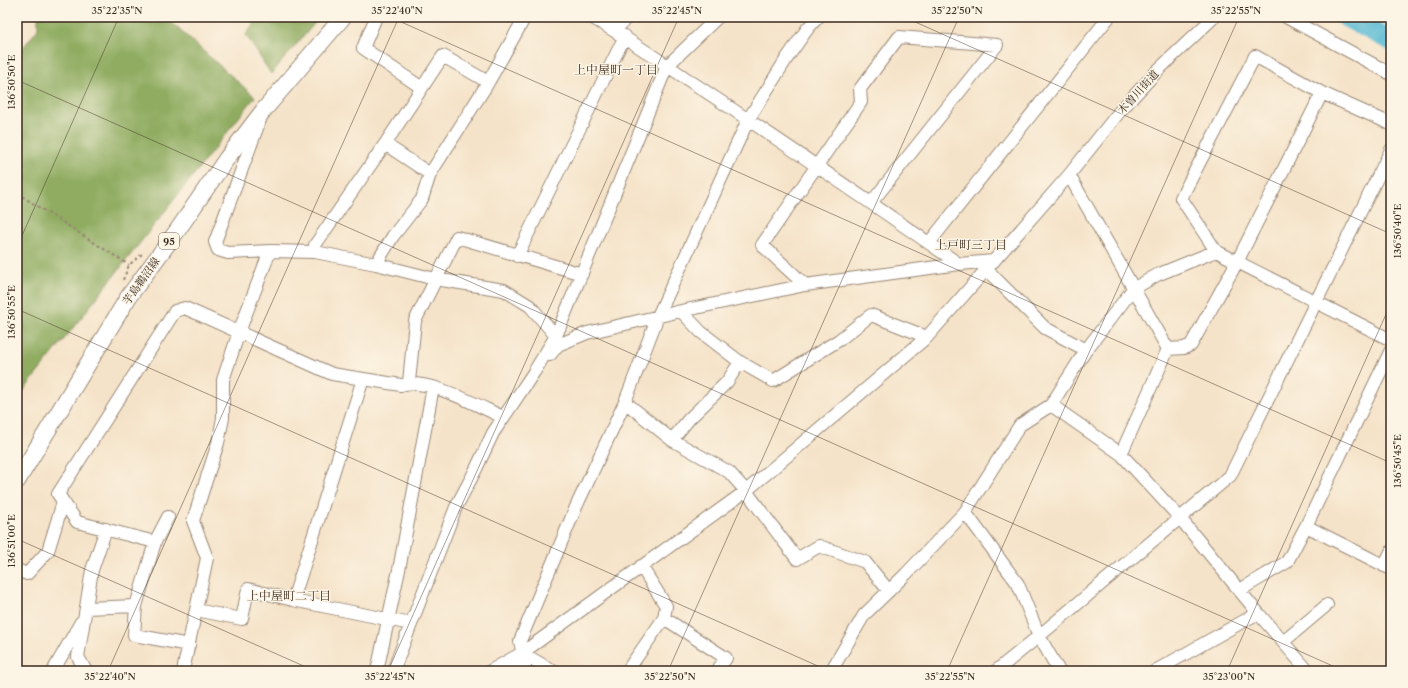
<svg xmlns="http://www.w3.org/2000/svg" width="1408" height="688" font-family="'Libre Caslon Text','Noto Serif JP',serif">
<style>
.forest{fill:#8fac60;stroke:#656b3f}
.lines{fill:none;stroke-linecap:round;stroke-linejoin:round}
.river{stroke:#55b9d4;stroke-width:20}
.minor-casing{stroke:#988674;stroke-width:14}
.major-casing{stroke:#988674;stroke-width:18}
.path{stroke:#988674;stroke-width:2;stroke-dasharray:3 3;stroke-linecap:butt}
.minor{stroke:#fff;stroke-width:12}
.major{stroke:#fff;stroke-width:16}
.ticks{fill:none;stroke:#3b2a1e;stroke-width:1;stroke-opacity:0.45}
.labels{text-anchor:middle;stroke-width:3;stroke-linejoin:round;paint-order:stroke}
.shield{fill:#fcf5e5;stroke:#75675a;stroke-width:1}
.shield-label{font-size:10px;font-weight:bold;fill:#3b2a1e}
.street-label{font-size:11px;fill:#3b2a1e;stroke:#fcf5e5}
.neighbourhood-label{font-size:12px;fill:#3b2a1e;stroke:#fcf5e5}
.neatline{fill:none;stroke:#3b2a1e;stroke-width:1.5}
.ticks-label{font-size:10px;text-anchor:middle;fill:#3b2a1e}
</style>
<rect width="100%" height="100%" fill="#fcf5e5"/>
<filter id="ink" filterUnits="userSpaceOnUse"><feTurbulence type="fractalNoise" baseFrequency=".025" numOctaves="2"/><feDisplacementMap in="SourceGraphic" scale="8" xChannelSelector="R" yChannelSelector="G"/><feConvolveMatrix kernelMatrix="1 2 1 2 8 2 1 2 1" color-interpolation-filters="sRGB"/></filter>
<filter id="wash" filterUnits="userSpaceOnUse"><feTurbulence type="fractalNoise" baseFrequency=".012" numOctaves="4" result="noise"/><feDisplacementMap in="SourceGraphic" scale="16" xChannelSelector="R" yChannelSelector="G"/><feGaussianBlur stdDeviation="0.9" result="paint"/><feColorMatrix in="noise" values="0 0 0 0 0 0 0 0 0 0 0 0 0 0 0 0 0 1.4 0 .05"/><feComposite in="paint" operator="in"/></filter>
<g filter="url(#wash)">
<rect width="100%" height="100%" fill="#f5e3c9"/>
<path class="forest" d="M38,17H165L255,97L17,399V55L38,29Z
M257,17H320L271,74L246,35Z"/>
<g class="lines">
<path class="river" d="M1345,17L1391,41"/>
</g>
</g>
<g filter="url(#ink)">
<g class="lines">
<defs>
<path id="minor" d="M376,17L363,48L422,88
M591,17C633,41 671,69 711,95C794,150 877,207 959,264
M1286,17L1391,74
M615,31L627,17
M260,120L215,242L218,250L228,253L270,251L315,252L376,264L435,279L504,290L530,306L556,336
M385,144L443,56L488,82
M1069,175L1168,349
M929,243L1109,17
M1216,251L1181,198L1255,56L1322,93L1391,124
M315,252V245L385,144L430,174
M517,256L625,36
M376,264L393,236L422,199L430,174L486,86L525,17
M987,270L1045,328L1086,350
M805,285L762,245L861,102L860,89L899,37L997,45L871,203
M681,311L701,332L740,362
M1168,349L1184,348L1191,345L1237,262L1322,93
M550,355L558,345L587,333L681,311L805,285L959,264L994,261
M409,382L415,321L457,237L582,274
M625,402L672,440L729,472L746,491L797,559L819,546L865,562L889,591
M1051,405L1121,454L1179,517L1258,613L1308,671
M672,440L689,419L727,382L740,362L773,381L839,340L871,315L927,337
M1121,454L1168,349
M965,512L1018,584L1039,636L1059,671
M1306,526L1391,569
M155,542L77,522L58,494L175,311L185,308L332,374L401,385C427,377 478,406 503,417
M641,566L666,606L664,618L726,658L717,671
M1384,566L1391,552
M17,570L27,574L48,551L63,502
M1240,590L1287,562L1306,526L1391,350
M293,600L411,624
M136,606L134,635L189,645
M86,608L136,606L155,542L168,517
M196,610L242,619L248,589L293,600L363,379
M1283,642L1327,605
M522,653L553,671
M53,671L81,622
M86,671L78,657L92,570L106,529
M183,671L207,558L193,521L218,443L223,418V380L239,332L270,251
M377,671L399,570L433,387
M393,671L456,507L475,471L493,433L534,372L556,336L667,66L718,17
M490,671L522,653L746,491L927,337L1069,175L1120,111L1158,70L1214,17
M513,671L522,653
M525,671V666L520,641L576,507L625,402L658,316L748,120L787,58L808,28L818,17
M627,671L664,618
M831,671L864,615L906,574L965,512L1020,425L1051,405L1086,350L1133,289L1157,275L1216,251L1391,340
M996,671L1039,636L1230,476L1391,150
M1155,671L1258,613"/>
<path id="major" d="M17,481L129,296L177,231L227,158L263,111L343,17"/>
</defs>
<use href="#minor" class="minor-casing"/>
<use href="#major" class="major-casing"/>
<path class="path" d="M17,193L129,265
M123,280L129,265L142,254"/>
<use href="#minor" class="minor"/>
<use href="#major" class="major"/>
</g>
</g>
<path class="ticks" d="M390,17L1391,463M904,17L1391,234M17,80L1344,671M17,247L119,17M17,309L829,671M17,539L315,671M108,671L399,17M388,671L679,17M668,671L959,17M947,671L1239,17M1227,671L1391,303"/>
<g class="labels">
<rect class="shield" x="159" y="233" width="20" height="16" rx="3"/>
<g class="shield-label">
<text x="169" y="245">95</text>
</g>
<g class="street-label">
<text transform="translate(1138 92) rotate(-48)" y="4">木曽川街道</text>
<text transform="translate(141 281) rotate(-55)" y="4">芋島鵜沼線</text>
</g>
<g class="neighbourhood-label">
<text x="616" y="74">上中屋町一丁目</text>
<text x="971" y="249">上戸町三丁目</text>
<text x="289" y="600">上中屋町二丁目</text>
</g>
</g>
<rect width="1408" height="688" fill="none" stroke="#fcf5e5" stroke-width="44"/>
<rect x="22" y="22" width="1364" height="644" class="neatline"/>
<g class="ticks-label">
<text x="117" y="14">35°22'35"N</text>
<text x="397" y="14">35°22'40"N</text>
<text x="677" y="14">35°22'45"N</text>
<text x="957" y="14">35°22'50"N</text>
<text x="1236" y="14">35°22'55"N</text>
<text transform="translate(11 82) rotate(-90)" y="4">136°50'50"E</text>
<text transform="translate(1397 231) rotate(-90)" y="4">136°50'40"E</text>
<text transform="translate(11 312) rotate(-90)" y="4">136°50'55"E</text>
<text transform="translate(1397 461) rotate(-90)" y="4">136°50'45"E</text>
<text transform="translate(11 541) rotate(-90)" y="4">136°51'00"E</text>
<text x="110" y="680">35°22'40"N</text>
<text x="390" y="680">35°22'45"N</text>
<text x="670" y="680">35°22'50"N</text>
<text x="950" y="680">35°22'55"N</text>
<text x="1229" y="680">35°23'00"N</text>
</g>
</svg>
